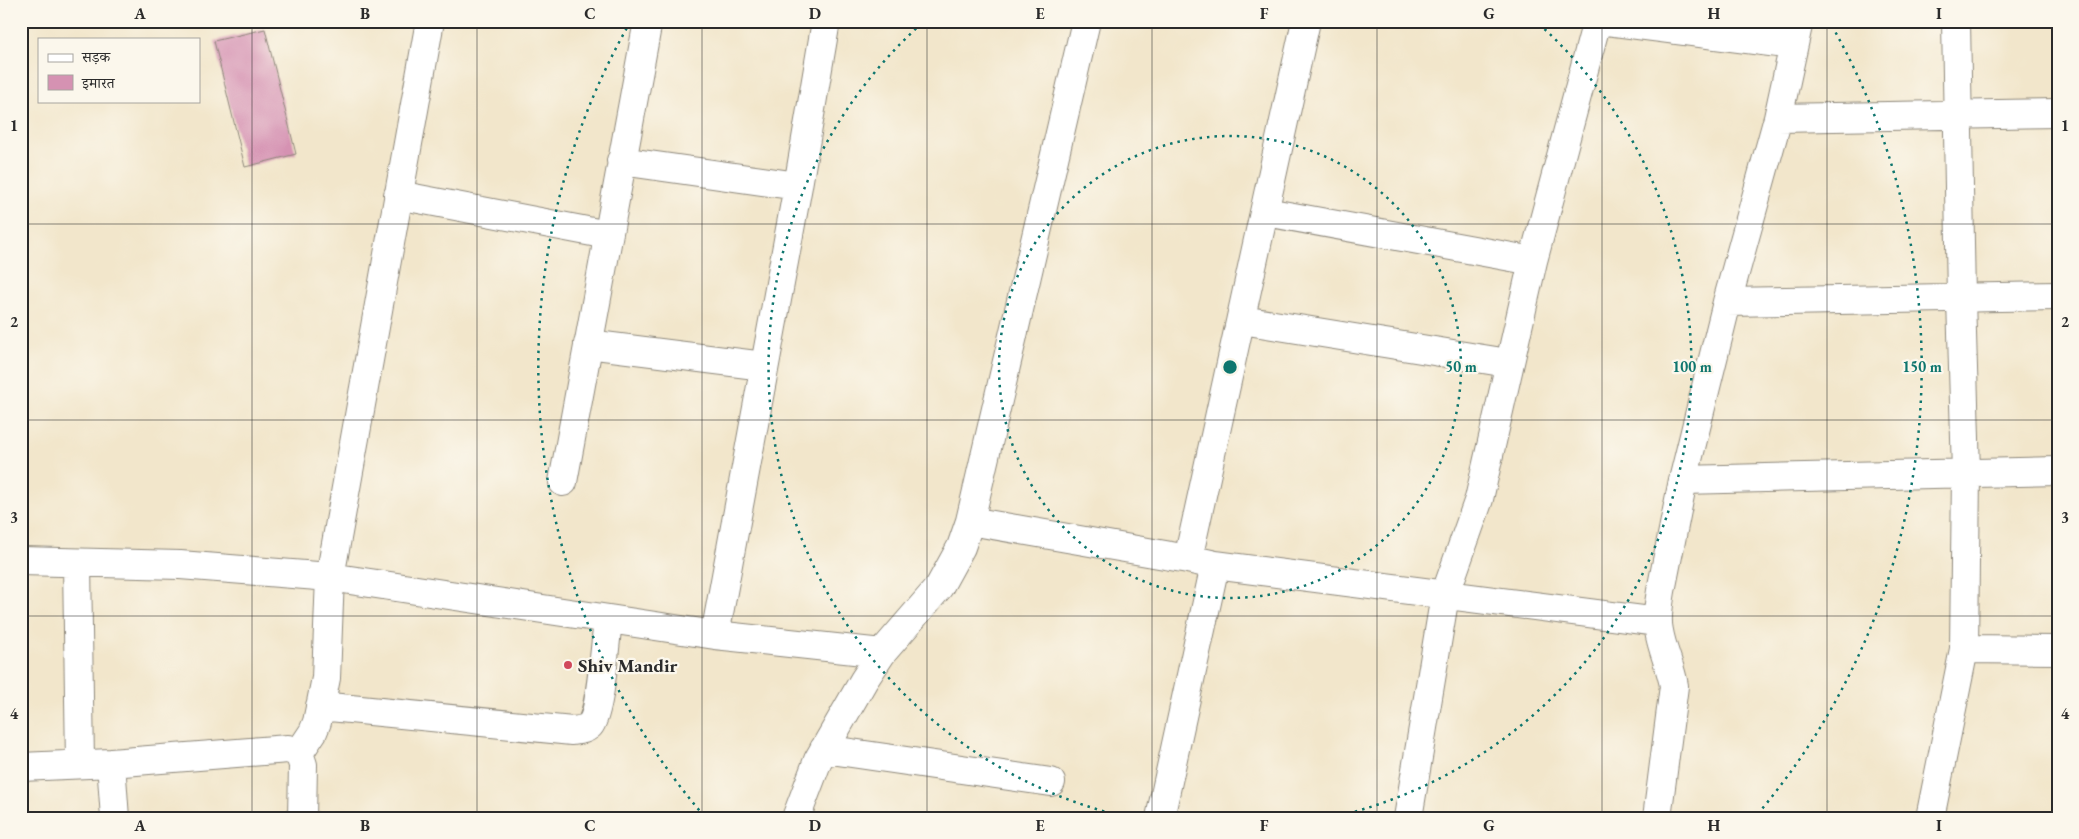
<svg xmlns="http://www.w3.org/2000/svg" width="2079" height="839" font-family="'EB Garamond','Noto Serif Devanagari',serif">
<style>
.building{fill:#d592b2}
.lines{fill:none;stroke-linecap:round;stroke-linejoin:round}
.minor-casing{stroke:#8e887b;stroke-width:30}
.minor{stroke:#fff;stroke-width:28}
.grid{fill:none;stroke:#2b2b2b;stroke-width:1;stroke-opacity:0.55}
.ring{fill:none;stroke:#0f766e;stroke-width:2.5;stroke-dasharray:2.5 5}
.poi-dot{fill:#d1495b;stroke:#fbf7ec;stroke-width:2}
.labels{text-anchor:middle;stroke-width:4.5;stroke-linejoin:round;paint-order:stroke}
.poi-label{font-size:19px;font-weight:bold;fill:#2b2b2b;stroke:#fbf7ec;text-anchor:start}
.centre{fill:#0f766e;stroke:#fbf7ec;stroke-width:2.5}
.ring-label{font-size:15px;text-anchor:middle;font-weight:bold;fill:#0f766e;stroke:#fbf7ec;stroke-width:4.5;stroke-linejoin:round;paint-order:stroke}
.neatline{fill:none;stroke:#2b2b2b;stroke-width:2}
.grid-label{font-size:16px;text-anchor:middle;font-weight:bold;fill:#2b2b2b}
</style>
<rect width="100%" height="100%" fill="#fbf7ec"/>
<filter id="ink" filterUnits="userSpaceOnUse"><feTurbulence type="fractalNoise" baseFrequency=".02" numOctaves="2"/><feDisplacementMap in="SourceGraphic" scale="10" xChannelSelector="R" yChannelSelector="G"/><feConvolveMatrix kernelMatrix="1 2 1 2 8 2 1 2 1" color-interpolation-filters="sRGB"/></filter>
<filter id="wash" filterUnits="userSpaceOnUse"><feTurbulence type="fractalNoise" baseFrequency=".0096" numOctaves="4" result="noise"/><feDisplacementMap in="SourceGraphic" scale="20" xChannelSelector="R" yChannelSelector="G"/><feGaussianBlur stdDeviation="1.12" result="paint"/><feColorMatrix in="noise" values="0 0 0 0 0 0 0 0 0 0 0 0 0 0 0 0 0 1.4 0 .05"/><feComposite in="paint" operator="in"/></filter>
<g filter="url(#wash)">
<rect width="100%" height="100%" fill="#f2e6cb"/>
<g id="blocks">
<path class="building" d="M265,29L296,154L245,167L214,41Z"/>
</g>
</g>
<g filter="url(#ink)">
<use href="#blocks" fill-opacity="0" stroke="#8e887b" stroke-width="1"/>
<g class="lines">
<defs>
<path id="minor" d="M1607,21L1793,45
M1778,118L2058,113
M621,161L798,186
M398,195L608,235
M1266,212L1533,261
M1727,302L2058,296
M1242,320L1508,363
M588,344L764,366
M1683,480L2058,471
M563,482L648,21
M970,521L1188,559L1215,565L1658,622
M1188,559L1306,21
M21,561L180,565L330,577L715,635L882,653
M77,563L80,764
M715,635L798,186L826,21
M1964,649L2058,650
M320,706L572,731C579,730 585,730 590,725C600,715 606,637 608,619
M824,749L1051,782
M299,753L313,732L317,722L326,678L330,577L430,21
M111,763L115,818
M21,767L111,763L288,749L299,753L303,765L302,818
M796,818L818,760L864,680L882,653L939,587L961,547L970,521L1086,21
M1160,818L1215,565
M1408,818L1445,595L1479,499L1533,261L1597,21
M1657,818L1674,686C1671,667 1662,650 1659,631C1656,618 1659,604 1661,591L1683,480L1727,302L1778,118L1799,21
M1930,818L1964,649L1966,473L1961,298L1956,21"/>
</defs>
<use href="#minor" class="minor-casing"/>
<use href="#minor" class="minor"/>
</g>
</g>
<path class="grid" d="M252,21V818M477,21V818M702,21V818M927,21V818M1152,21V818M1377,21V818M1602,21V818M1827,21V818M21,224H2058M21,420H2058M21,616H2058"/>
<g class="ring">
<circle cx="1230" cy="367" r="231"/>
<path d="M1126 817A462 462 0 0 1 921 24M1539 24A462 462 0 0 1 1334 817"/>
<path d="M704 816A692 692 0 0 1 628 26M1832 26A692 692 0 0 1 1756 816"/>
</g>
<circle class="poi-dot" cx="568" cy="665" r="5"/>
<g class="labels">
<g class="poi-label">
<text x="578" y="672">Shiv Mandir</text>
</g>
</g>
<circle cx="1230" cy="367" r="8" class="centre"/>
<g class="ring-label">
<text x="1461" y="372">50 m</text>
<text x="1692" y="372">100 m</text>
<text x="1922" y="372">150 m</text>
</g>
<rect width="2079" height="839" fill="none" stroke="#fbf7ec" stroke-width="55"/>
<rect x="38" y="38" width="162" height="65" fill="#fbf7ec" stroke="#a8a59f"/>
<rect x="48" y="54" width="25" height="8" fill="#ffffff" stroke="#a8a59f"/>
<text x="82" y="62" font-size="15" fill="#2b2b2b">सड़क</text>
<rect x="48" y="75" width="25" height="15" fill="#d592b2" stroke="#a8a59f"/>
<text x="82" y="88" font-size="15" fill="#2b2b2b">इमारत</text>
<rect x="28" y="28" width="2024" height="784" class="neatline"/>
<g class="grid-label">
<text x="140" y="19">A</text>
<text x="365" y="19">B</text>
<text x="590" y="19">C</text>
<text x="815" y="19">D</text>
<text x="1040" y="19">E</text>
<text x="1264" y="19">F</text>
<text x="1489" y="19">G</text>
<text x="1714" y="19">H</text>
<text x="1939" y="19">I</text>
<text x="14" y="131">1</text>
<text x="2065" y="131">1</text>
<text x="14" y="327">2</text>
<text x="2065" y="327">2</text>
<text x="14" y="523">3</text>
<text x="2065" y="523">3</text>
<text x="14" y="719">4</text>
<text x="2065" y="719">4</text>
<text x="140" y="831">A</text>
<text x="365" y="831">B</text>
<text x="590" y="831">C</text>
<text x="815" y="831">D</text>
<text x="1040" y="831">E</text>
<text x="1264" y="831">F</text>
<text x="1489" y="831">G</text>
<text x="1714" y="831">H</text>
<text x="1939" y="831">I</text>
</g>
</svg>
